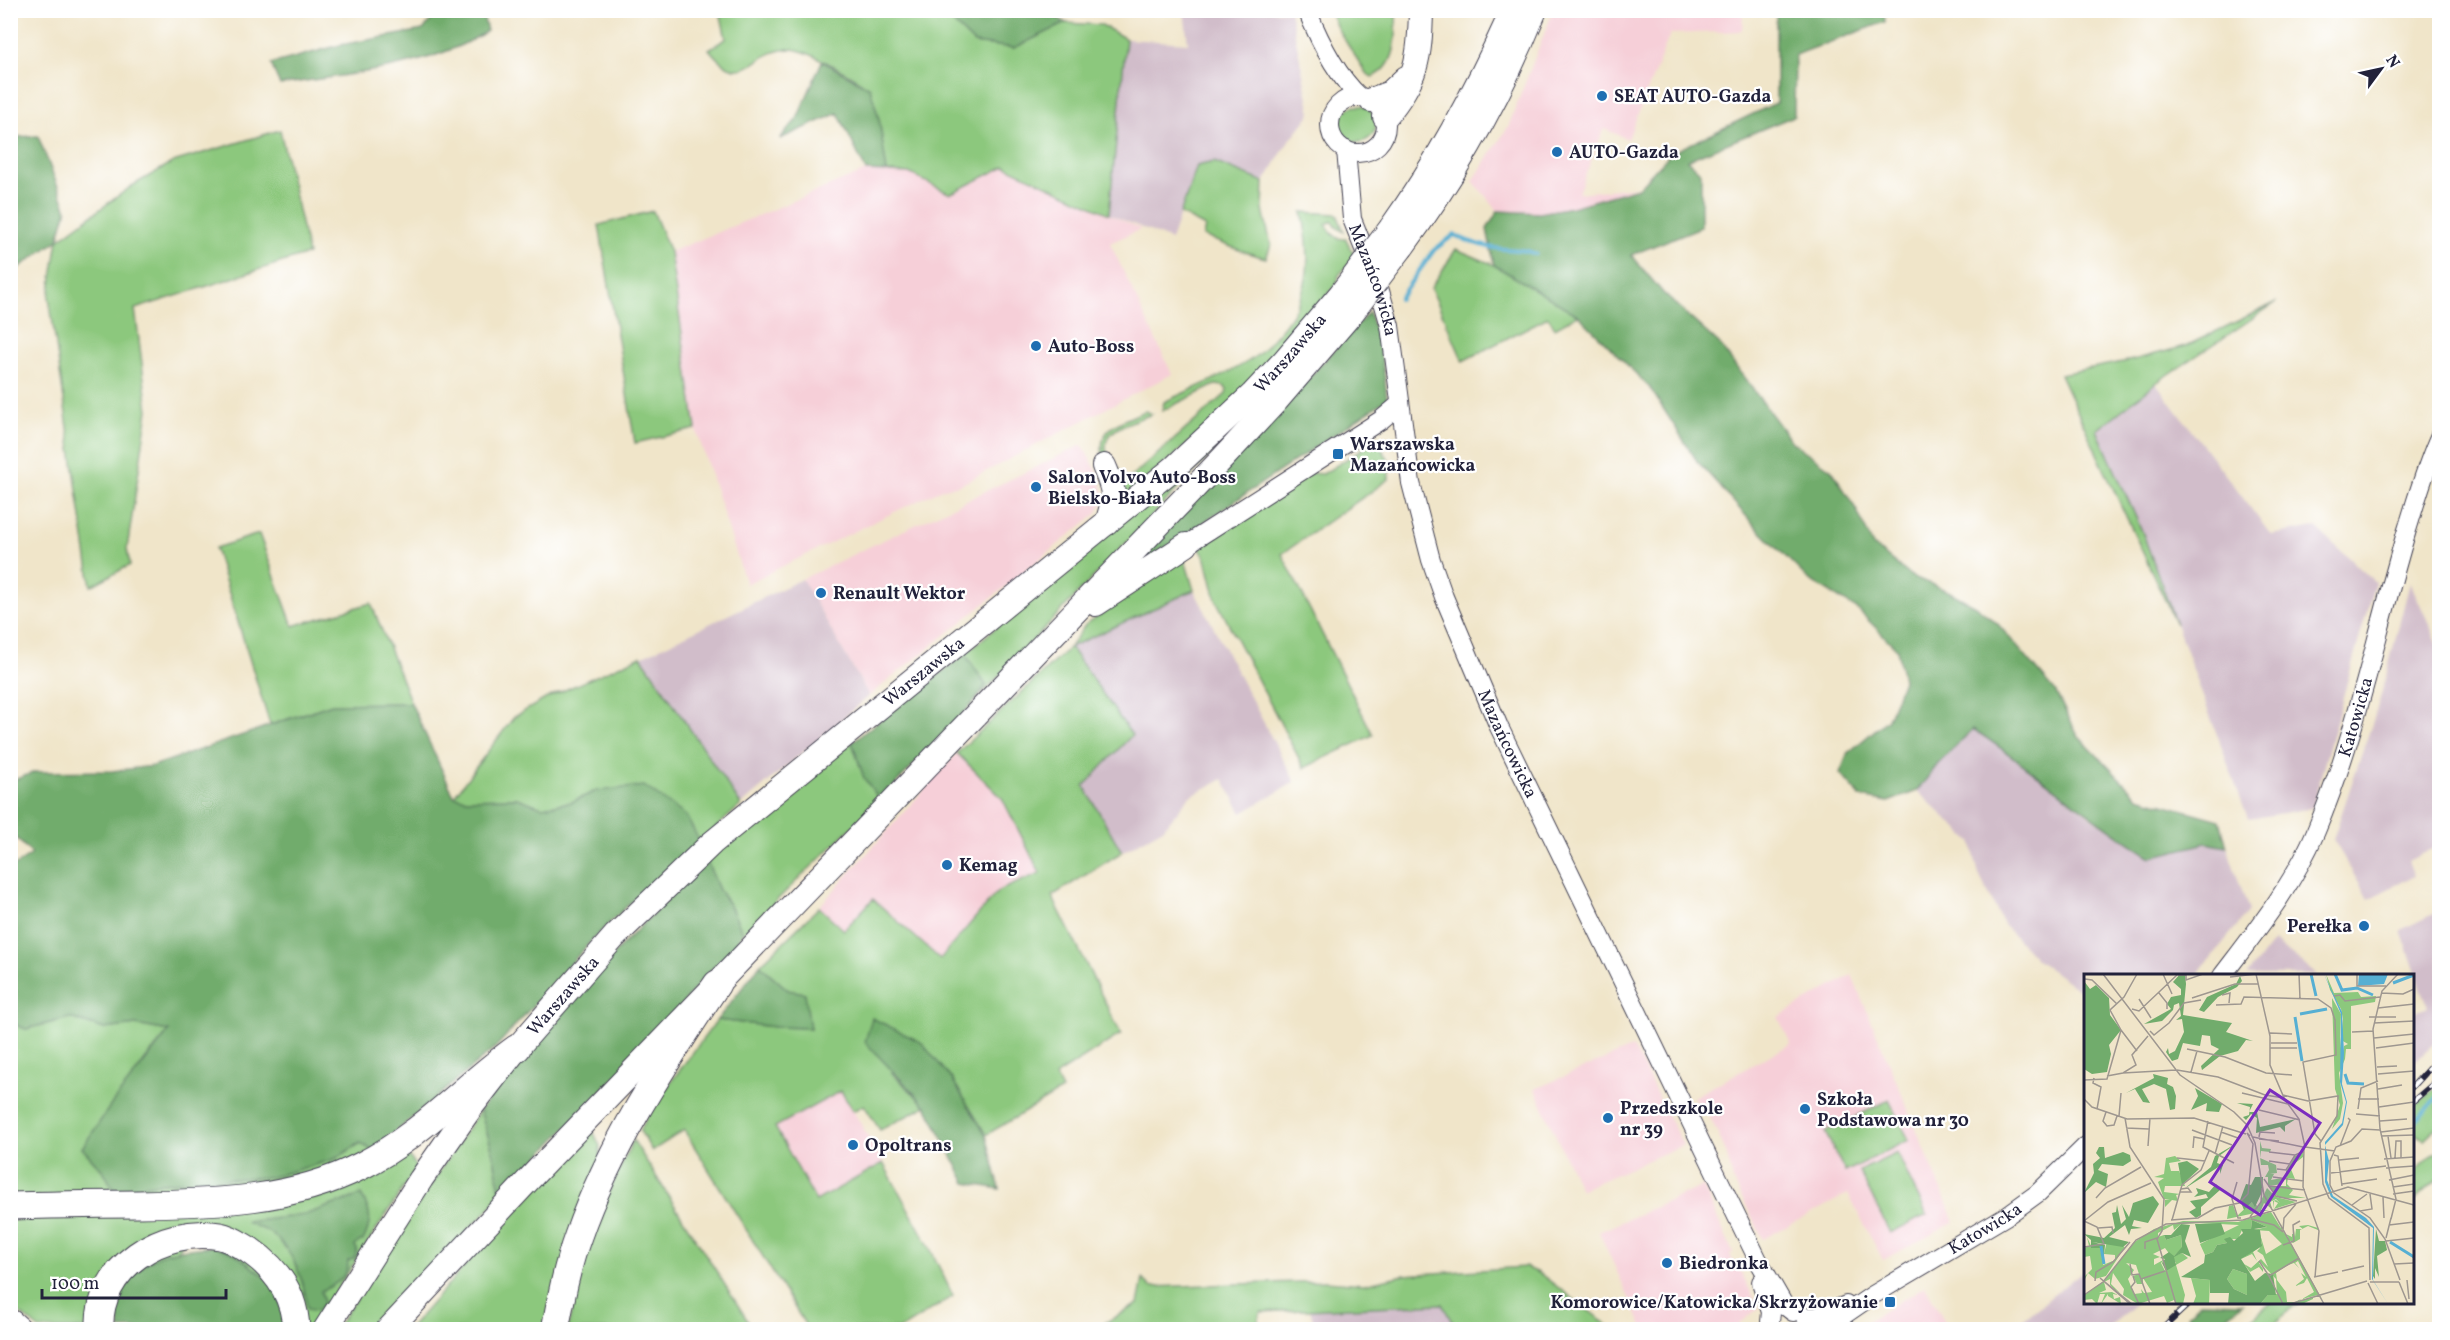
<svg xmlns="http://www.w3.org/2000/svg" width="2450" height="1340" font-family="Vollkorn,serif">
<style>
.built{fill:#f6cfd8}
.industrial{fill:#d1bdca}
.green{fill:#8cc87d;stroke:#57755c;stroke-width:1.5}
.forest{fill:#71ac6c;stroke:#4a6754;stroke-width:1.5}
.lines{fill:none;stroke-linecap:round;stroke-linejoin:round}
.stream{stroke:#56afd3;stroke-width:4}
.minor-casing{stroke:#413f50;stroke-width:20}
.major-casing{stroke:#413f50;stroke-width:26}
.highway-casing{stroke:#413f50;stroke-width:29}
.minor{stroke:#fff;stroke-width:18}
.major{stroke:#fff;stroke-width:24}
.highway{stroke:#fff;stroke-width:27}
.rail-casing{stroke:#22223b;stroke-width:6}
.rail{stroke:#fff;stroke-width:4;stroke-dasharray:11;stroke-linecap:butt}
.major-bridge-casing{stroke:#413f50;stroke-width:26;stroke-linecap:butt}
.major-bridge{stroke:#fff;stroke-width:24}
.poi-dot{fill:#1f6fb2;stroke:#fff;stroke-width:2}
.labels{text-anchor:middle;stroke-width:4.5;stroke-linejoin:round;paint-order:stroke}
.poi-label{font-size:18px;font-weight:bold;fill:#22223b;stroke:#fff;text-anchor:start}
.street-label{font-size:18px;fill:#22223b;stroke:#fff}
.inset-river{fill:none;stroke:#56afd3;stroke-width:3}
.inset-road{fill:none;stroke:#9e9790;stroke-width:1.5}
.view{fill:#7b2cbf;fill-opacity:0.15;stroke:#7b2cbf;stroke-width:3}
.inset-edge{fill:none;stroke:#22223b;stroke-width:3}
</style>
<rect width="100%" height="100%" fill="#fff"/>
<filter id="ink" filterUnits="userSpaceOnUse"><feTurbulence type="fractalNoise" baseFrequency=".0167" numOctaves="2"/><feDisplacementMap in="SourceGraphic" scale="12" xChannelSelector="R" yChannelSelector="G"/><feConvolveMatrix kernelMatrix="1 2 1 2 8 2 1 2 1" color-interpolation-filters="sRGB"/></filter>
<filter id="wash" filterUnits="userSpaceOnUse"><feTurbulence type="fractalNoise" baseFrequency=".008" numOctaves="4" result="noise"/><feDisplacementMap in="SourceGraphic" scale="24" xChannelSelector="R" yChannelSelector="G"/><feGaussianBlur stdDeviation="1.35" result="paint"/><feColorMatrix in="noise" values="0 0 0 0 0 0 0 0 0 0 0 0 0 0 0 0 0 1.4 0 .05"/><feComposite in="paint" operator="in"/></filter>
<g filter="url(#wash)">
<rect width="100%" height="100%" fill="#f0e5c9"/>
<path class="built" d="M1553,11H1743L1742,31L1670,34L1628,139L1604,129L1578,193L1638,187L1572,207L1540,213L1498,211L1473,181L1508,127Z
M1005,166L1141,229L1110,243L1172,374L960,485L942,489L746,584L696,429L670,252L866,171L909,173L950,194Z
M1082,445L1099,475L1105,500L1096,514L869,696L802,579Z
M957,753L1002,798L1040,873L998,892L940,960L873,900L844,930L819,907Z
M1852,975L1955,1222L1883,1260L1848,1194L1763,1239L1733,1180L1726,1152L1712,1121L1693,1097L1791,1044L1778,1017Z
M1633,1047L1683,1145L1580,1190L1535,1089Z
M842,1091L883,1163L816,1201L775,1127Z
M1703,1186L1733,1253L1730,1254L1735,1267L1738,1266L1759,1308L1733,1329H1643L1599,1232Z
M1925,1286L1949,1329H1849L1861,1325Z"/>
<path class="industrial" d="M1184,11H1290L1311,113L1287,144L1264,182L1214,162L1197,166L1171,240L1109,214L1126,39L1188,43Z
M2156,383L2271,535L2315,527L2375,582L2312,808L2248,819L2142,531L2097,430Z
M802,579L869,696L741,805L641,657Z
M2410,582L2439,646V846L2408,861L2414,876L2368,899L2333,839L2379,703Z
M1194,590L1295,782L1242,813L1223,779L1190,796L1163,829L1122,852L1084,786L1070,647Z
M1972,729L2017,759L2091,817L2151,857L2206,843L2227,847L2249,911L2197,975L2086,976L2085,994L2037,960L2004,925L1979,875L1971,841L1917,791L1938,764Z
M2439,911V1039L2413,1062V1013L2428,1007L2401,930Z
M2274,941L2317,975H2247Z
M2085,1269L2086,1302L2136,1303L2107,1329H2012Z
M1442,1304L1456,1329H1315L1310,1309Z"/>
<path class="green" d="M720,11H941L974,43L1014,48L1066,23L1102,25L1126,39L1109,214L1005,166L950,194L909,173L887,172L879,119L870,88C854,77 808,49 790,49C751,50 745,94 709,49L726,39Z
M1330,11H1396C1397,34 1398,68 1372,77L1366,73L1337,28Z
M1340 124a18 18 0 1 1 36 0a18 18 0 1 1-36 0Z
M280,130L308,254L135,309L148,410L127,549L130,565L91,586L49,297L58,240L132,186L173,162Z
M1214,162L1264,182L1263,210L1271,245L1266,258C1244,253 1224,244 1203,236L1205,227L1180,214L1197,166Z
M653,211L670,252L696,429L635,443L599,225Z
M1302,212L1337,214L1344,232L1336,227L1333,221L1326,224C1332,234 1335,239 1346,239L1355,257L1339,275L1337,284L1241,397L1122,501C1113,481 1089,445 1111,428C1121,420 1134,416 1145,411L1152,414C1139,420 1099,428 1107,452C1110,461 1120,471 1126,479H1129L1226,394L1227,390L1224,386L1215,385L1162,411L1164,402C1191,389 1233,373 1256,356C1263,351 1269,343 1275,336C1311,298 1313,261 1302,212Z
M1456,249L1494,265L1578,315L1555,328L1548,317L1463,361L1431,288Z
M2277,302L2156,383L2097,430L2142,531L2176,624L2060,374L2133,360L2186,346Z
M1319,341L974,702L986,685L965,654L1107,533Z
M1370,444L1379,445L1388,458L1389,479L1282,554L1373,735L1304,768L1216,600L1206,559L1199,547L1310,473L1323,474Z
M259,534L293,626L371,603L411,703L332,704L270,725L215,548Z
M1184,557L1194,590L1070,647L1132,735L1084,786L1122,852L1052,896L1121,1034L1055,1076L1062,1090L986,1135L952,1079L892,1073L926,1106L880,1130L864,1105L853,1111L841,1091L775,1127L816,1201L883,1163L929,1246L953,1296L900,1329H808L684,1130L652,1151L640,1131L652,1107L717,1020L775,1027L810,1028L788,990L760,965L819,907L844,930L873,899L940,959L998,891L1040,873L1002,798L957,753L1070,647L1085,625Z
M641,656L741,805L700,842L596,791L572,802L542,807L517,798L467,799L454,796L514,717L547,698Z
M852,742L864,778L880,800L743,933L730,906L719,890L706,859Z
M70,1018L104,1029L136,1025L169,1031L145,1060L82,1148L104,1172L117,1196L11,1199L10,1023L26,1029Z
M2435,1088L2439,1093V1125L2424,1139L2413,1133L2412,1107Z
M1889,1100L1909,1140L1845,1172L1825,1132Z
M480,1110L493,1152L501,1196L375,1329L335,1330Z
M593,1131L600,1146V1158L546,1329L408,1330L500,1226Z
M633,1140L753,1329L567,1330L585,1259L601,1209Z
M361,1143L373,1151L305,1181L134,1197L141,1186L171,1182L272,1177L335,1159Z
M404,1149C408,1157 414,1160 416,1169L311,1329H303L203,1227L89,1329H39L11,1306L10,1213L220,1208Z
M2439,1152V1178L2413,1202V1173L2431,1156Z
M1897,1153L1927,1215L1890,1233L1859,1171Z
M1525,1267L1539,1273L1613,1329H1456L1442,1304L1260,1312L1257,1329H1094L1138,1304L1143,1279L1151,1287L1326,1281L1364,1284L1404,1275Z
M2271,1302L2299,1303L2267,1329H2240Z"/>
<path class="forest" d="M436,11H482L487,31C429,69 347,74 280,85L271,64L340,45L423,30L437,13Z
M941,11H1047L1066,23L1014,48L974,43Z
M1776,11H1884L1885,22L1795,55L1794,116L1687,160L1701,173V227L1631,255L1664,294L1719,344L1792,442L1832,470L1856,509L1873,545L1911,576L1948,591L1975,606L1997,623L2055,691L2078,736L2138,797L2220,820L2227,847L2206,843L2151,857C2089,818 2034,769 1973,729L1938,764L1917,791L1888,802L1861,797L1840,773L1848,753L1888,719L1903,680L1897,649L1857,609L1808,579L1756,527L1697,461L1650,388L1578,315L1494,265L1487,229L1498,211L1540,213L1572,207L1638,188L1671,153L1776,103Z
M822,61L870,88L879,119L887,172L866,171L838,113L780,139L797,119Z
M38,136L67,210L58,240L11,273V137Z
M1369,312C1379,341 1385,369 1387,399L1122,577L1229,465Z
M965,654L986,685L974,702L880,800L864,778L852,742Z
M411,703L454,796L467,799L517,798L542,807L572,802L596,791L644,786L686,816L700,842L648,886L593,939L496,1047L373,1151L360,1143L335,1159L272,1177L171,1182L141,1186L134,1197L117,1196L104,1172L82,1148L113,1102L169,1031L136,1025L104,1029L70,1018L26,1029L11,1023L10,869L32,854L11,833V781L35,772L112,771L153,766L332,704Z
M706,859L719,890L730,906L743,933L731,951L706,975L668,1022L501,1196L493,1152L480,1110L557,1012Z
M760,965L788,990L805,993L810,1028L775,1027L717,1020Z
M872,1018L921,1042L952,1079L986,1135L1000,1189L966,1183L926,1106L865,1042Z
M361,1195C372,1213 372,1222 363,1241H360L355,1246L357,1249L355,1258L348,1261C348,1278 335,1285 321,1291L324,1303L317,1311L307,1309C305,1283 294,1251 272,1234C265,1229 254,1226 246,1222L304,1215Z
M215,1246L234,1253L276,1285L287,1329H120L116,1299C149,1251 160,1252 215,1246Z
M2200,1303V1302L2242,1303L2212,1330L2201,1329L2188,1314Z"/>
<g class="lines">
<path class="stream" d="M1399,299L1434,250L1454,235C1469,242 1487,248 1504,249C1516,250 1525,249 1536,254
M2412,1124L2440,1095"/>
</g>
</g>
<g filter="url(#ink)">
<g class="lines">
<defs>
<g id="minor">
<path d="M1307,10C1319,40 1336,75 1360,97"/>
<circle cx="1358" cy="125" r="28"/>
<path id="s1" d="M1346,150L1352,219L1378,284L1390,326L1411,483L1431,560L1444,597L1499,727L1758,1260L1784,1305L1793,1312"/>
<path d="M1186,545L1381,420L1400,404"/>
<path id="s2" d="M2222,976C2257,930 2294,884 2316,831C2357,734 2377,629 2407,530C2417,498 2426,465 2440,435"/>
<path d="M1761,1282L1771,1312L1770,1322"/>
<path d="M1805,1317H1816L1846,1305"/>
<path id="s3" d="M1822,1330L1873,1295L2006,1216L2038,1193L2086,1146"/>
</g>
<g id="major">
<path d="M1371,100L1390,93L1406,78"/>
<path d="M1385,117C1417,79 1420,59 1421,10"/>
<path d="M1391,228C1440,160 1478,87 1513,10"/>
<path d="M1402,247C1456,174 1501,95 1535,10"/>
<path d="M1104,466C1115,492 1116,496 1107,523"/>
<path d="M1096,604L1186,545"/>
<path id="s4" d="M325,1330L421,1179L472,1106L517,1048L615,936L712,843L1175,467L1253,394L1284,361L1340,295"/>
<path d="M388,1330L535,1173L1223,458L1277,400L1351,314"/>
</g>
<path id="highway" d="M10,1206C53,1205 96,1204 138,1204C214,1203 293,1201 361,1166C421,1136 464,1086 517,1048
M10,1323L18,1330
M100,1330C96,1267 163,1226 220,1236C231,1238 240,1245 249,1250C277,1269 295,1295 296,1330
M555,1330C561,1298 567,1266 578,1236C610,1145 664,1064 717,984"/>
</defs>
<use href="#minor" class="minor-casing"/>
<use href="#major" class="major-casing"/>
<use href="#highway" class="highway-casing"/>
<use href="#minor" class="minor"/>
<use href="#major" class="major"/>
<use href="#highway" class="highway"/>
<defs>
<path id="rail" d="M2412,1087L2440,1056
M2412,1102L2440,1078
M2161,1330L2191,1302"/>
</defs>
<use href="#rail" class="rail-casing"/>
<use href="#rail" class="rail"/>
<defs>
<path id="major-bridge" d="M1340,295L1391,228
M1351,314L1402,247"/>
</defs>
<use href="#major-bridge" class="major-bridge-casing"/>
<use href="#major-bridge" class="major-bridge"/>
</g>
</g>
<g class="poi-dot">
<circle cx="1602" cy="96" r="6"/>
<circle cx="1557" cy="152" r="6"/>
<circle cx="1036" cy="346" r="6"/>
<rect x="1332" y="448" width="12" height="12" rx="3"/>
<circle cx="1036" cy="487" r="6"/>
<circle cx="821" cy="593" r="6"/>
<circle cx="947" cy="865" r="6"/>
<circle cx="2364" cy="926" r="6"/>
<circle cx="1805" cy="1109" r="6"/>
<circle cx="1608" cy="1118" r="6"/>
<circle cx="853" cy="1145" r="6"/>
<circle cx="1667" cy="1263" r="6"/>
<rect x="1884" y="1296" width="12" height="12" rx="3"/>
</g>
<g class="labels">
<g class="poi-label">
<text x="1614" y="102">SEAT AUTO-Gazda</text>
<text x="1569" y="158">AUTO-Gazda</text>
<text x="1048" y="352">Auto-Boss</text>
<text x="1350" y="450">Warszawska<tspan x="1350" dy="21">Mazańcowicka</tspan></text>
<text x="1048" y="483">Salon Volvo Auto-Boss<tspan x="1048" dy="21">Bielsko-Biała</tspan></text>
<text x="833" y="599">Renault Wektor</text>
<text x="959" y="871">Kemag</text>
<text x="2352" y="932" text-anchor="end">Perełka</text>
<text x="1817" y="1105">Szkoła<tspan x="1817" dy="21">Podstawowa nr 30</tspan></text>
<text x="1620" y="1114">Przedszkole<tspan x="1620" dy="21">nr 39</tspan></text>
<text x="865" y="1151">Opoltrans</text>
<text x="1679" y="1269">Biedronka</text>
<text x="1878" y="1308" text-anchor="end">Komorowice/Katowicka/Skrzyżowanie</text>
</g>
<g class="street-label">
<text dy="6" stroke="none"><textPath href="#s1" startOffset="134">Mazańcowicka</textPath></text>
<text dy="6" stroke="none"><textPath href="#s4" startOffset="1383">Warszawska</textPath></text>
<text dy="6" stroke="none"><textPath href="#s4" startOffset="897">Warszawska</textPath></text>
<text dy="6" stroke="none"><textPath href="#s2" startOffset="294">Katowicka</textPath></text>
<text dy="6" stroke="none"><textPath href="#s1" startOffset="620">Mazańcowicka</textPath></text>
<text dy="6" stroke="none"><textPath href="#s4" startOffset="411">Warszawska</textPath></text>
<text dy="6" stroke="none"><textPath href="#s3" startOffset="192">Katowicka</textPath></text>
</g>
</g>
<g transform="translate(2084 974)">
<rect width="330" height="330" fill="#f0e5c9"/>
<path d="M242,0L250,19L274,18L277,23L292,22L291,28L267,32V75H262L261,85L255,99L259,129L256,145L248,155L256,131L251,115L248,24L257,40L256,63L258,87L260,72L264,70L257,66L259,45L257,35L246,16ZM176,167L178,174L187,175L186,178L177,177L176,184L192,191L193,199L186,200H190L187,206L198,204V210L185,212H202V197L211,182L219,178V183L206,193L211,205L204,204L203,210L209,216L205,221L222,224H196L212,228L190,235L194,229L190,227L189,235V227L192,226L196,229L192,225L186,228L184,219L188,235L180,229L177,236H185L143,245L145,232L149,231L153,242L169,227L174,233L183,214L190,221L195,224L184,212V203H181L185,196L184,191H177L176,183ZM91,182L97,187L85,189L87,197H95L101,212H81L80,218L96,220L92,221L94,227L88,226L81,233V226H86L80,225L74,208L80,204L70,203L80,200L82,184ZM187,238L197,254L198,250V256L205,265L202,260L208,263V260H209V257L210,256L211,263L212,255H219L215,252L224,251L234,254V261V256L224,252L216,256V265L209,269L205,266L238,325L234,321L218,325L230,318L223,304L220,309L211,312L220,305L217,299L222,303L214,287L211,289L212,290L215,294L210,289L204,291L192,299L193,306L202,318L203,328H211L217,325L215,327L225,324H229V325L218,330H176L184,321L193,320L192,305L176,288L175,289L179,295V298L175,293L166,298L160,290L167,294L177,285L184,293L179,281L173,277L176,274V273L169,278L173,287L168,280L157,285L178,270L175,257L182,280L198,270L185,257L170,256L183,253L168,246L167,255L158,256L154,265H141L143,269L133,271L129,278L121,281L116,270L155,251L116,249L97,250L90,256L89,251L74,259V263L80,261L82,266L97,261L98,274L90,282L98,279L104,284L92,291L101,321L99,330H92L90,326L83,329L80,322L54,330L39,321L40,315L29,299L27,310L36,319L23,310L29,314L26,311V305L20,308L22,316L15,319L28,318L34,321L29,320L30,325L36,323L37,330L24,322V320L17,330L21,320H16L13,330L8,325L0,326V321L20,307L49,269L70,255L99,247L154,248ZM81,274L92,289L81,297L77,289L81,285L70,291V285L76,283L69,280ZM42,289L52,291L55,300L49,302L53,310H59V304L68,318L60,319L57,315L58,319L50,320L44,305L50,296ZM3,263L8,274H16L19,291L31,286V281L20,280L23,267L41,273L22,302L11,305L4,299L0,307V299L1,302L8,295L6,282L0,283V274L5,272ZM149,295L163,300V321L150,315L143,305ZM107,304L126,306L125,330H109L112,322Z" fill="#8cc87d" fill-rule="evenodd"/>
<path d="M96,0H101L102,10L99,41L148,49L142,58L169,67L162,66L154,77L136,82L118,96L117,92L135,75L127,71L126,62L118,61L116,72L99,69L94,85L88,87L82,78L84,74L85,80L91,77L100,58L98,45L92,46L97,42L95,29L90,31L89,36L78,47L60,50L87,35L83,30L87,23L97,21V15L89,8ZM156,2L158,7L153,13L134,23L120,38L115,36L123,23L152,10ZM0,7L6,15L12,11L25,24L26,41L37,56L25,71L27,80L23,98L8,100L0,95ZM69,100L84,104L83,110L89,113L92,122L91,135L86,136L82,115L70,110L58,115L66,129L59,128L51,115L42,119L70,104ZM111,114L138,130L135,138L122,137L123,129L107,136L114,122ZM153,129L169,130L165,138H173L176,153L212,145L201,152V158L196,153L172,159L173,144L167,140L162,146L159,143L165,141L166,133ZM153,169L135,182L133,189L139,191L136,200V192L100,215L127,193L131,182ZM15,173H20L21,184L39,178L46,181L47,187L39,192L18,190L14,196L24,200L22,213L12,208L0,219L10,199L9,190L16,184L12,179ZM103,187L115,195L98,211L94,189ZM171,203H179L178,218L171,233L168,228L160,236L156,226L162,210L167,211ZM132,210L136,216L117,233V241L112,244L105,238L112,234L106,227L124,224L122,220L110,223L114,219L112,214L125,218ZM69,222L75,230L64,249L50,246L48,252L58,254L47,255L45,261L41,251L25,263L45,268L39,273L8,268L21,271L19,291L16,274H7V266L0,260L20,264L31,254L28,239L32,238L33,231L37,250L42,245L38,231L45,243L49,229ZM168,246L183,253L170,255L176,256L178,272L157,285L171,307L181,299L189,300L192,321H184L176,330H144L145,319H126V306L97,303L120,289L121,281L129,278L133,271L143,269L140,265L146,263L150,267L159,259L157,255H167ZM149,295L163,300V321L150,315L143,305ZM137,249L141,260L116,269L111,250ZM97,250L106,251L101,267L107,283L98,279L90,283L92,291L82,297L78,289L81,285L76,284L85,278L90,282L98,273L97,261L82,266L80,261H87ZM292,255L295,267H301L303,276L293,282L295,303L291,294V305L289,302Z" fill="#71ac6c" fill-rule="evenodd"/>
<path d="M240,0L258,38L260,79L258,110L263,128L259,151L241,171L245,187L243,206L249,222L282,244L290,253L289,306L304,330L288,305L289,254L247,223L241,208V168L258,149L262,128L256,108L257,40ZM275,0L303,1L304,0L300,10L274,12Z" fill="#56afd3"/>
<path class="inset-river" d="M227,0L232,22M251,0L258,16L273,14L289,21M309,9L330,1M216,40L243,35M211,43L218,87M261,100L264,109L280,110M306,268L330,283M17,272L20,290"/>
<path class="inset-road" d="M19,0L96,101L150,138L163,151L171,169L180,221L240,330M79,0L88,20M215,0L216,25M273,0V12H302M94,1H102V6L119,0M146,3L172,0L186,62V91L201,126L215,145L221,173M1,5L8,6L33,30M75,19L83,29V35M297,19L319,20L330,15M138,21L146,19L145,29M250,22L256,21L261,27L296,23M108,24L151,10H174M55,25L67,44M132,31L157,30L160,23L234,25L247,34L251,46L252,81L219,88L231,160L237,167M294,34L330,30M48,35L55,37L94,0M285,43H312M290,49L330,47M37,56L53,77M66,57L70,61L85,49L100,29L117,26M268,58L289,57M186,59L208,60M290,64L330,60M187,69H213M186,74H213M292,74L330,69M103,75L141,83L182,99L208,101M293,93L313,92M93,96L134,103L181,121L200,124M107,98L113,77M39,99L92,96M294,100L330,97M23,102L39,99L52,91L48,81L64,62M10,104L9,109L17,113L13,135M0,106L23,105L37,56L26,36L40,23L53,0M294,115L318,111M158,119L204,130M199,121L224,127L254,122L253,142L236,169L239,210L245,224L285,254L286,306M0,125L8,133L43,145L110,144L162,160M274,125H295M295,133L330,128M274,135L277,114L294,107M175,136L216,146M22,138L19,147L23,152L30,151L33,142M272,140L296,142M35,142L37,119M41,144L46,173L80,225L78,257L73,265L92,330M124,147L119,173L150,189M296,147L323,145M42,154L65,155M296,155L289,55L298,17L314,0M296,155L312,225L307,245M108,156L148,171M296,156L278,155L267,167L252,173L246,187V211L250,219L286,244L301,265L316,306M137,158L154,164M297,158L330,154M297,162L330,161M304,162L307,184M169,163L219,173M175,163L176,158L191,159M175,165L195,167M64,172L66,144M256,172L266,146L264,144M220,173L219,213L235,257L231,303M221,173L251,177M109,174L110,163L120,165M185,178L211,181M131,180L139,152M250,181L254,182L258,212M93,184L121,187M311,184L312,167H317V184M300,185L330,183M255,186L275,184M185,187L206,190M302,194L330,192M193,195L202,196L211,181L220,177M247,199L302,192M189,203L220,207M180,205L192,222L213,227M305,206L330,201M153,208L148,225L154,244H157M258,210L293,205M185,212L221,216M309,213L330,210M96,218H107L104,214L97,215M309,220L330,217M299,223L300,244M12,224L21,214L57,193M268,231L283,220M276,237L288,235L286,220M166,243L177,228L178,214M167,245L190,251L199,258M87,246L114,244L131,234L155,229L164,220L169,170L163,159L166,162M88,246L98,211L117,196L125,177M0,247L24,228L67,209M0,247L13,253L20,270L0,273M305,251L330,248M14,254L28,253L29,259M199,257L200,244L212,230M302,264L307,244M302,267L330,264M199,271L210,267L209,251L216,247M61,275V268L73,264M175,287L185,302M46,290L48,301L55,300L57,305L81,297M310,290L330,289M258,297L280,292M49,302L51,308L47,313L55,330M230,303L254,298M57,305L66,330M323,306L325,325M11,307L12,298L29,288L46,268M286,308H315M315,308L324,330M284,309L294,330M0,321L19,308L52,266L82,250L159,246L264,213L330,231M46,330L16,304L48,330M199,330L185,302L215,284M206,330L283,307"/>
<path class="view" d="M186,116L236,149L176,241L126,208Z"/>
<rect width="330" height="330" class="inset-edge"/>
</g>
<rect width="2450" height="1340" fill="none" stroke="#fff" stroke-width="36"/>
<g transform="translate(2381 69) rotate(57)" stroke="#ffffff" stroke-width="4.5" paint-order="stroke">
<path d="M0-4.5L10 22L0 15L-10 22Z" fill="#22223b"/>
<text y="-9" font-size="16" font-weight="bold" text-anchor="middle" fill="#22223b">N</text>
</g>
<path d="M42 1289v9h184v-9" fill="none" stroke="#22223b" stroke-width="3"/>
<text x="51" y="1289" font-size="18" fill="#22223b" stroke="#ffffff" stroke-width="4.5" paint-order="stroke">100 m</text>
</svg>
